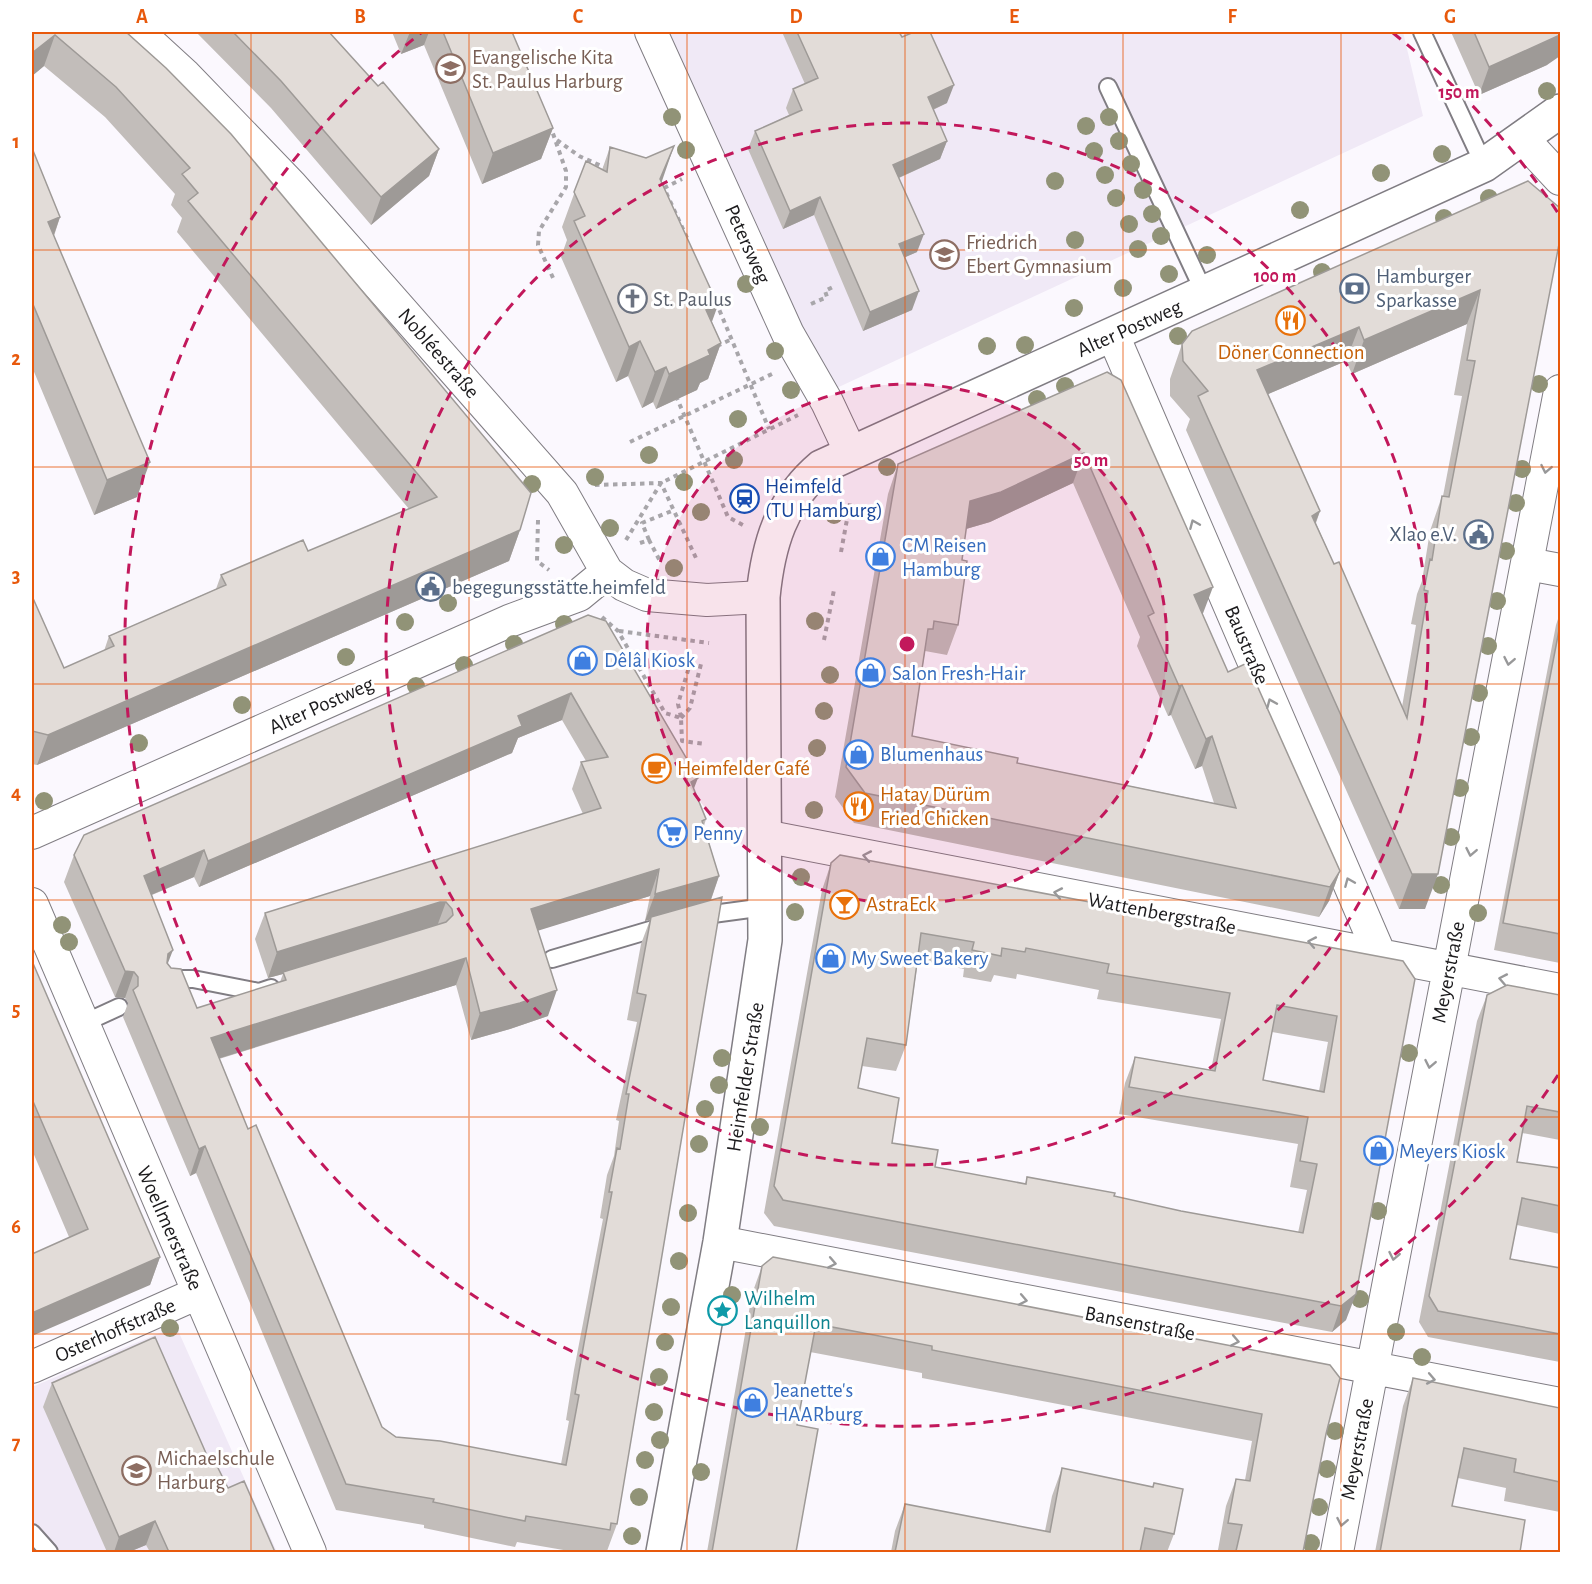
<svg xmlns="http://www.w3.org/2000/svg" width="1592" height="1584" font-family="'Alegreya Sans',sans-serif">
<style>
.built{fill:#f0e9f6}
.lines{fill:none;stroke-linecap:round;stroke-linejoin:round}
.service-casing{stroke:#807d83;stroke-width:20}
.minor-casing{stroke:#807d83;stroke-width:34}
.tertiary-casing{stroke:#807d83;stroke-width:36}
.path{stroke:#a8a6aa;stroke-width:4;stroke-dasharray:4.5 4.5;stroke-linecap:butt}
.service{stroke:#fff;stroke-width:16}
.minor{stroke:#fff;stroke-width:32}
.tertiary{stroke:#fff;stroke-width:33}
.tree{fill:#919377}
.wall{fill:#c2bdba;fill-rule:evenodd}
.shaded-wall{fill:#9e9a97}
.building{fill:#e2dcd8;stroke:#9e9a97;stroke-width:1.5;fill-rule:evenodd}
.oneway{stroke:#989899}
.grid{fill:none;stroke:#e8590c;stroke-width:1.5;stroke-opacity:0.55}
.ring{fill:none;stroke:#c2185b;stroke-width:3;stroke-dasharray:10 8}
.labels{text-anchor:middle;stroke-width:6;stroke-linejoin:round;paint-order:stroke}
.education-label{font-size:21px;fill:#785e54;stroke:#fff;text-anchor:start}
.street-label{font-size:21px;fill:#1b1a1c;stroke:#fff}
.service-label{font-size:21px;fill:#4e5e75;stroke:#fff;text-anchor:start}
.worship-label{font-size:21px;fill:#5b616d;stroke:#fff;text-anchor:start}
.food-label{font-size:21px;fill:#c56008;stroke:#fff;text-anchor:start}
.transit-label{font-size:21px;fill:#164399;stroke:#fff;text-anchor:start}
.shop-label{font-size:21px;fill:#366cbe;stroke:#fff;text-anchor:start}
.culture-label{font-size:21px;fill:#0d838f;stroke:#fff;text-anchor:start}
.centre{fill:#c2185b;stroke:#fff;stroke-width:3}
.ring-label{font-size:18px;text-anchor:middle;font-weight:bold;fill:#c2185b;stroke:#fff;stroke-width:6;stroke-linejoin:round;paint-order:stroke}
.neatline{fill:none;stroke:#e8590c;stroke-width:2}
.grid-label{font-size:20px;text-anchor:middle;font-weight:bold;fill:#e8590c}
</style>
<rect width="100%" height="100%" fill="#fbf8fe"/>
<path class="built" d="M663,32H1403L1423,116L828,392Z
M176,1326L277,1552H32V1387Z"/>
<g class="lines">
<defs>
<path id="service" d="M1422,32L1484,165
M1108,87L1205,294
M698,916L765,907
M552,959L667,925
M167,986L183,979H193L259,992L271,988
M82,1024L119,1007
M32,1533L49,1552"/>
<path id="minor" d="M138,32L185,75L291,185L562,493L607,572L624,585L647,595L707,600L763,597
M651,32L788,334L827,402L851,453
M1523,139L1560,179
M1113,335L1380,955
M1528,564L1560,570
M32,833L509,621L579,595L607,572
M764,836L1560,990
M32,904L310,1552
M720,1242L1560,1404
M32,1367L198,1293
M1337,1552L1560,391"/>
<path id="tertiary" d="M663,1552L720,1242L765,940L763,597C768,545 781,501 821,467L1484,165L1560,111"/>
</defs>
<use href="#service" class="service-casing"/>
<use href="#minor" class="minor-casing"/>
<use href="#tertiary" class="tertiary-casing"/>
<path class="path" d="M550,125L566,171V187L539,231L538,245L554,280
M557,140L579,156L606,168
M661,186L664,188L688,240
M664,188L682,179
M716,302L769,429
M811,304L827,297L825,291L835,286
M717,346L732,339
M676,396L728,517L743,525
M630,442L772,374
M595,485L661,483L696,558
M538,520L537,561L549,570
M626,540L661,483L798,415
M649,540L642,523L674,510
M640,543L649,540L661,563
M841,552L850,503
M602,617L618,631L665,713L681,718L682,741L705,744
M619,631L709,643
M824,640L834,590
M681,717L678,704L692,657
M681,718L690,708L702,660"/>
<use href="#service" class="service"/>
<use href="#minor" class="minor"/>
<use href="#tertiary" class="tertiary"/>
</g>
<g class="tree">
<circle cx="1547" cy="91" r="9"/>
<circle cx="672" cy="117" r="9"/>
<circle cx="1109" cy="117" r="9"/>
<circle cx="1086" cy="126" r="9"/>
<circle cx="1119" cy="141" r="9"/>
<circle cx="686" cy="150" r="9"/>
<circle cx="1094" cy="151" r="9"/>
<circle cx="1442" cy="154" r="9"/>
<circle cx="1131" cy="164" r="9"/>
<circle cx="1381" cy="173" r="9"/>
<circle cx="1105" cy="175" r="9"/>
<circle cx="1055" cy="181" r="9"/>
<circle cx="1143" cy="190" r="9"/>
<circle cx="1116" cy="198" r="9"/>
<circle cx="1489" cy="198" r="9"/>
<circle cx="1300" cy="210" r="9"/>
<circle cx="1152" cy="214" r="9"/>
<circle cx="1444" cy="218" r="9"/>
<circle cx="1129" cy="224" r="9"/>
<circle cx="1161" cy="236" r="9"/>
<circle cx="1075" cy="240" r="9"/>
<circle cx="1138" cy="249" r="9"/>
<circle cx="1207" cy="255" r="9"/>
<circle cx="1322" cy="272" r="9"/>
<circle cx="1169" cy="274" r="9"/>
<circle cx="746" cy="284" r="9"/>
<circle cx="1123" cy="288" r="9"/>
<circle cx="1074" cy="308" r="9"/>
<circle cx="1178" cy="336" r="9"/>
<circle cx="1025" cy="345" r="9"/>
<circle cx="987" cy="346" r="9"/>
<circle cx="775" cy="351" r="9"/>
<circle cx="1539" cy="384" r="9"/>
<circle cx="1065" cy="386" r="9"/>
<circle cx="791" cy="390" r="9"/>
<circle cx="1037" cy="399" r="9"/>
<circle cx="738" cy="419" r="9"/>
<circle cx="649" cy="455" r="9"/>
<circle cx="734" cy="460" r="9"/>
<circle cx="887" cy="467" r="9"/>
<circle cx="1522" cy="469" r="9"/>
<circle cx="595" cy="477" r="9"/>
<circle cx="684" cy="482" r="9"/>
<circle cx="532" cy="484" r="9"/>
<circle cx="1516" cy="503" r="9"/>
<circle cx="701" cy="512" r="9"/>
<circle cx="834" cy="515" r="9"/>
<circle cx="610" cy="528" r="9"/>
<circle cx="564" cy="545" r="9"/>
<circle cx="1506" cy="551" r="9"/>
<circle cx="674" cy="568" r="9"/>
<circle cx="1497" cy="601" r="9"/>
<circle cx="448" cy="603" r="9"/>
<circle cx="815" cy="621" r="9"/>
<circle cx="405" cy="622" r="9"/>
<circle cx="564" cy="624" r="9"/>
<circle cx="514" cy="644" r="9"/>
<circle cx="1488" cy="646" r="9"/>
<circle cx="346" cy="657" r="9"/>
<circle cx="464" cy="665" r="9"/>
<circle cx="830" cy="675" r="9"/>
<circle cx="416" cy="686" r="9"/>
<circle cx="1479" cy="693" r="9"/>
<circle cx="242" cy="705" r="9"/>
<circle cx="824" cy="711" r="9"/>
<circle cx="1471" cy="737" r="9"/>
<circle cx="139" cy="743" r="9"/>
<circle cx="817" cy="748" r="9"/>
<circle cx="1460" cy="788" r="9"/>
<circle cx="44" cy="801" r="9"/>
<circle cx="814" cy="810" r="9"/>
<circle cx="1451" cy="837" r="9"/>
<circle cx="801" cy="877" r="9"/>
<circle cx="1441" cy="885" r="9"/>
<circle cx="795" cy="912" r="9"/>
<circle cx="1478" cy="913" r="9"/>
<circle cx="62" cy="925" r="9"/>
<circle cx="69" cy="942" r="9"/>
<circle cx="1409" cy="1053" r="9"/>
<circle cx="722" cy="1058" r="9"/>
<circle cx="719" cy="1085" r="9"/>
<circle cx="705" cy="1109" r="9"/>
<circle cx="760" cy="1127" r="9"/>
<circle cx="699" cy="1144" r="9"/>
<circle cx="1378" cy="1211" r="9"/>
<circle cx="688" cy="1213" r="9"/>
<circle cx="679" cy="1261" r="9"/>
<circle cx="732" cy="1295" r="9"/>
<circle cx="1360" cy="1299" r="9"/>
<circle cx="671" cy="1307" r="9"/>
<circle cx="170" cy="1328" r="9"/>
<circle cx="1396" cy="1332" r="9"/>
<circle cx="665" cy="1342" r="9"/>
<circle cx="1422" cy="1357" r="9"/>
<circle cx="659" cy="1377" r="9"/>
<circle cx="654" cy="1412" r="9"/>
<circle cx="1335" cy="1431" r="9"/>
<circle cx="660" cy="1440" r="9"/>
<circle cx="645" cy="1460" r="9"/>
<circle cx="1327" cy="1469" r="9"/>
<circle cx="701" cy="1472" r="9"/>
<circle cx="639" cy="1497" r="9"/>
<circle cx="1319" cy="1507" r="9"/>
<circle cx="632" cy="1536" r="9"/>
<circle cx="1311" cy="1543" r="9"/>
</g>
<path class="wall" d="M32,32H126L520,530L509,561L37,765L32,764V596L64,668L104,651L109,636L216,589L221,575L308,551L409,509L177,232L182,218L171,205L175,194L105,117L44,66L32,76Z
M196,32H329L378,86L439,149L429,176L371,225L271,108Z
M392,32H512L553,128L541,159L482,184L424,45L401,54Z
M782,32H899L902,37L947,103L933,110L947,141L940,159L899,178L917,252L905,257L912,310L863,331L814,215L783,229L748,149L755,131L789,115L786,108L793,89L805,84Z
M1451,32H1560L1547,65L1479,95Z
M610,147L661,182L712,322L721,343L708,379L700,383L697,390L656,409L653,402L642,408L628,376L616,382L561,257L567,240L562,227L586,161L602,170Z
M32,148L60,217L54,236L137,497L94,515L32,367Z
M1528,181L1425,909H1399L1186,430L1190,419L1170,396V379L1182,344ZM1467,324L1454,395L1462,396L1443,496H1442L1430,531L1422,581L1417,594L1411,624L1416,625L1402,707L1334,564L1316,523L1320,511L1268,394L1346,361L1352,374Z
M1107,372L1203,615L1228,672L1340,871L1329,901L1319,917L854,823L835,797L888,494L898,464ZM1073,483L1140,637L1137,646L1168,716L1171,715L1195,769L1202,766L1214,803L1017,763L912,736L925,651L947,655L958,625L962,560L966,529L990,522Z
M1560,613V963L1494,950L1556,625Z
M588,615L694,789L706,819L704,826L719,876L711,900L617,1524L607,1551L603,1550L602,1552H575L517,1542L515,1547L424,1528V1525L336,1510L196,1173L190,1176L123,1017L128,1003L125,998L115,997L64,882L74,855ZM562,720L586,761L581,762L572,789L583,814L265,913L255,939L268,978L283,974L280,982L197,1008L168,964L152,895L194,877L199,887L512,753L518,738ZM650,896L645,921L650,920L641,944L627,1020L637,1022L616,1120L619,1121L614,1156L607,1175L600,1218L603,1219L574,1370L566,1420L569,1421L561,1464L396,1437L382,1427L248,1129L219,1059L456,985L471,1040L510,1029L548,1016L538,930Z
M831,863L1403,961L1346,1320L1332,1332L774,1226L764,1213L822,890ZM918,960L964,969L963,977L991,982L994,975L1016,979L1017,974L1099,990L1097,999L1221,1019L1211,1070L1135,1057L1125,1083L1119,1114L1298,1144L1290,1187L1307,1190L1298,1233L1181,1211L1027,1177L1025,1184L935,1167L892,1143L858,1088L862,1066L896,1071L906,1045ZM1272,1032L1328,1042L1319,1091L1263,1080Z
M32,961L160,1257L150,1285L69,1237L32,1150Z
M1487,995H1560V1140L1522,1133L1517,1162L1560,1168V1234L1517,1225L1510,1259L1560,1268V1362L1428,1337L1419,1322L1477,1021Z
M762,1266L1330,1365L1326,1434L1303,1552H1230L1218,1550L1226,1506L1236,1479L1245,1480L1252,1441L922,1378V1373L810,1352L797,1425L796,1552H707L752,1294Z
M1413,1378L1560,1408V1512L1504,1501L1506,1488L1458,1478L1452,1506L1520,1552H1375L1403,1406Z
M52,1383L209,1460L228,1488L275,1552H150L146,1545L129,1552H107L43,1407Z
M1062,1468L1153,1487L1154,1483L1174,1534L1167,1552H891L895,1531L905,1504L1045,1531L1052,1496Z"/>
<path class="shaded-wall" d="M410,32H429L424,45L401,54Z
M55,35L44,66L32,76V53Z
M1560,35V56L1547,65L1479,95L1489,67Z
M954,85L947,103L921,115L928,97Z
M553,128L541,159L482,184L493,153Z
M947,141L940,159L887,183L893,165Z
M674,146L662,181L647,214L660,179Z
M439,149L429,176L371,225L381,197Z
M820,197L814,215L783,229L790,211Z
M60,217L48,252V222Z
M924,234L917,252L892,263L899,244Z
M1480,290L1467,324L1352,374L1364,340Z
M919,291L912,310L863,331L870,312Z
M718,305L705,341L706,310Z
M1359,327L1346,361L1245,404L1257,370Z
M640,341L628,376L616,382L629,347Z
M721,343L708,379L700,383L697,390L656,409L669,374L708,350Z
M666,367L653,402L642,408L655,372Z
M1084,453L1073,483L990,522L959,531L970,501Z
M150,462L137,497L94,515L107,480Z
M1320,511L1307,545L1312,516Z
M520,530L509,561L37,765L48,735Z
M1213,587L1202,616L1194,595Z
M1182,685L1171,715L1168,716L1179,686Z
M571,693L562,720L518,738L512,753L199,887L208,861L518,716Z
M1212,736L1202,766L1195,769L1206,739Z
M698,778L688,804L691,782Z
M204,850L194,877L134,902L144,876Z
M659,869L650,896L521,936L531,909Z
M1340,871L1329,901L1319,917L1330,887Z
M1412,874H1438L1425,909H1399Z
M719,876L710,902L645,921L655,894Z
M440,902H446L436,929L283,972V974L268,978L277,952Z
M173,950L163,976L168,954Z
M466,958L456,985L201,1064L211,1038Z
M125,971L134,972L125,998L115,997Z
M557,990L548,1016L510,1029L471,1040L480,1013Z
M205,1146L196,1173L190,1176L199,1149Z
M160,1257L150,1285L32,1336V1313Z
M1356,1294L1346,1320L1332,1332L1341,1306Z
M155,1521L146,1545L129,1552H114L119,1537Z"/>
<path class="building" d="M32,32H126L166,68L231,134L531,493L520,530L48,735L32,731V596L64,668L114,646L109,636L226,585L221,575L303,540L308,551L437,497L188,201L198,193L182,174L190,168L116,87L55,35L32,53Z
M233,32H329L378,86L383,82L439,149L381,197L281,81Z
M443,32H512L553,128L493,153Z
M797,32H899L902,37L914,32H930L954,85L928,97L947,141L893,165L924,234L899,244L919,291L870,312L820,197L790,211L755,131L802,110L793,89L818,78Z
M1474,32H1560V35L1489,67Z
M674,146L660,179L718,305L706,310L721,343L708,350L710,355L669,374L666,367L655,372L640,341L629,347L574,221L585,216L574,192L586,161L607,172L610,147L646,158Z
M32,148L60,217L48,222L150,462L107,480L32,302Z
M1528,181L1560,208V239L1438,874H1412L1198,396L1208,391L1183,361L1182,344L1192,331ZM1480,290L1467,360L1475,361L1449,497L1442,496L1432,560L1430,559L1424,590L1428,591L1407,718L1339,562L1334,564L1312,516L1320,511L1257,370L1359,327L1364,340Z
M1107,372L1121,380L1213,587L1194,595L1228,672L1247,663L1340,871L1330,887L865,793L846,767L898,464ZM1084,453L1154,613L1148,616L1179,686L1182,685L1206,739L1212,736L1236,808L1017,763L1018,758L912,736L928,629H933L934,621L958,625L967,561L962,560L970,501L1001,492Z
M588,615L606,621L698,778L691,782L706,819L702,821L719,876L655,894L659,869L531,909L557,990L520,1003L480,1013L466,958L211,1038L248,1129L256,1125L382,1427L396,1437L440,1441L566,1465L579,1395L575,1394L584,1343L612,1192H609L617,1148L620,1149L629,1094H626L646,995L637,993L651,917L722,897L617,1524L611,1523L610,1530L526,1516L525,1521L433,1502L434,1499L346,1484L205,1146L199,1149L133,990L138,986V977L134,972L125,971L74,855L84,835ZM571,693L608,757L581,762L601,808L265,913L277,952L440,902H446L452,909L453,915L446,922L283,972L286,980L197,1008L181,969L171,968L167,963L168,954L173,950L144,876L204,850L208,861L522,726L518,716Z
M1560,625V934L1503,923Z
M840,855L1403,961L1415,979L1356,1294L1341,1306L783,1200L774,1186L831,863ZM921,933L974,942L972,950L1001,956L1002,948L1025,952L1026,948L1109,964L1107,973L1230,993L1215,1071L1135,1057L1129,1087L1308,1117L1300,1161L1317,1164L1303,1233L1181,1211L1114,1196L1115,1193L1027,1177L1026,1184L935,1167L938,1150L892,1143L899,1098L858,1088L867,1038L906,1045ZM1277,1005L1337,1016L1324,1092L1263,1080Z
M32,961L160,1257L32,1313V1254L88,1229L32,1099Z
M1507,985L1560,995V1112L1527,1106L1517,1162L1560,1168V1206L1522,1198L1510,1259L1560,1268V1334L1438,1311L1429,1296L1487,995Z
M773,1257L1330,1365L1340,1378L1326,1434L1303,1552H1242L1236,1551L1242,1525L1228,1523L1236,1479L1250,1481L1262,1414L932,1350V1346L816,1324L797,1425L818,1429L796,1552H712L762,1266Z
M155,1337L209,1460L213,1458L228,1488L244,1481L275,1552H169L155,1521L119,1537L52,1383Z
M1413,1378L1560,1408V1482L1514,1472L1516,1459L1464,1448L1452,1506L1525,1520L1520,1552H1380Z
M1062,1468L1153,1487L1154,1483L1183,1489L1174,1534L1145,1528L1140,1552H895L905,1504L1050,1532Z"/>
<defs><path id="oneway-chevron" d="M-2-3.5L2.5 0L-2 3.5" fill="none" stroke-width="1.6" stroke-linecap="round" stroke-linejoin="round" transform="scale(1.5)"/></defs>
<g class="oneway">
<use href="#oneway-chevron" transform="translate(1546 469) rotate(101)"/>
<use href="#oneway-chevron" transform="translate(1194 524) rotate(-113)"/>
<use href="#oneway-chevron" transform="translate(1509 661) rotate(101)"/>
<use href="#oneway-chevron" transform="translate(1271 703) rotate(-113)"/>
<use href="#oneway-chevron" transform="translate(1471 852) rotate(101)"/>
<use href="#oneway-chevron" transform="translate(867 856) rotate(-169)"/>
<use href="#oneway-chevron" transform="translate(1349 882) rotate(-113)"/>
<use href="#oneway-chevron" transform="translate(1058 893) rotate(-169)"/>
<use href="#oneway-chevron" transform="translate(1312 942) rotate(-169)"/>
<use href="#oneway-chevron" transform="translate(1503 979) rotate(-169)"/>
<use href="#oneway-chevron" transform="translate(1430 1064) rotate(101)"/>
<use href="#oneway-chevron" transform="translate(1394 1256) rotate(101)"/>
<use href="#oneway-chevron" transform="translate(832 1263) rotate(11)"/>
<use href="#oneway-chevron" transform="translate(1023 1300) rotate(11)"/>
<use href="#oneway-chevron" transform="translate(1235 1341) rotate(11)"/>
<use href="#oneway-chevron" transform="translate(1431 1379) rotate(11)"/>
<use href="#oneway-chevron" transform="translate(1342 1522) rotate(101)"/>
</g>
<path class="grid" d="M251,32V1552M469,32V1552M687,32V1552M905,32V1552M1123,32V1552M1341,32V1552M32,250H1560M32,467H1560M32,684H1560M32,900H1560M32,1117H1560M32,1334H1560"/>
<circle cx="907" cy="644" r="260" fill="#c2185b" fill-opacity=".12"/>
<g class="ring">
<circle cx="907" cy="644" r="260"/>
<circle cx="907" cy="644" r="521"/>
<path d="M1558 1075A781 781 0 1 1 421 33M1393 33A781 781 0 0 1 1558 213"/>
</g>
<defs>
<symbol id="school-ring" viewBox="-11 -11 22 22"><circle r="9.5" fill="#fff" stroke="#8d6e63" stroke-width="1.5"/><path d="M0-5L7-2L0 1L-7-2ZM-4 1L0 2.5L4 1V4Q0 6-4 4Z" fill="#8d6e63"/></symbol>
<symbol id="bank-ring" viewBox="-11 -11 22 22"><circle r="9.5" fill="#fff" stroke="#5c6f8a" stroke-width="1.5"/><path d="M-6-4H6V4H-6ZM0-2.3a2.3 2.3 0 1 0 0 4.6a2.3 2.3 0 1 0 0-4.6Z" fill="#5c6f8a"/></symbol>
<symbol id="church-ring" viewBox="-11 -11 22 22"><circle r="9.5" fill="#fff" stroke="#6b7280" stroke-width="1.5"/><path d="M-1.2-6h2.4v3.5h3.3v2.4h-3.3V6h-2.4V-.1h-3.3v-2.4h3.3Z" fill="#6b7280"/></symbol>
<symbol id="restaurant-ring" viewBox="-11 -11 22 22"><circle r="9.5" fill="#fff" stroke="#e8710a" stroke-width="1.5"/><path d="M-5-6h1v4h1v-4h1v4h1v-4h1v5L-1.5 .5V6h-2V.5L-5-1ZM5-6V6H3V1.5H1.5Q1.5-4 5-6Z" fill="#e8710a"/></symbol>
<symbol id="station-ring" viewBox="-11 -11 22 22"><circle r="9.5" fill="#fff" stroke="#1a4fb4" stroke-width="1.5"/><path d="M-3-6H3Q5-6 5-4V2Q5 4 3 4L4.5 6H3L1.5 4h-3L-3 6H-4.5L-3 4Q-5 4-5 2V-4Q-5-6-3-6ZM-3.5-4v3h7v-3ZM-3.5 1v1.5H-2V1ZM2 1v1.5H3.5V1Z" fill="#1a4fb4"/></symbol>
<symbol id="civic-ring" viewBox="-11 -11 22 22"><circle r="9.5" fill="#fff" stroke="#5c6f8a" stroke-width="1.5"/><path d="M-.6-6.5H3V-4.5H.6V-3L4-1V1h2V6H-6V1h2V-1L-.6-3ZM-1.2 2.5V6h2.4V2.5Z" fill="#5c6f8a"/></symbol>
<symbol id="shop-ring" viewBox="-11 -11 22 22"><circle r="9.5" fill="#fff" stroke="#3f7fe0" stroke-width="1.5"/><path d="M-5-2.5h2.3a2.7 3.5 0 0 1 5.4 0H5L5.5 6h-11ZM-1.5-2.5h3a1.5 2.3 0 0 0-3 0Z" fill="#3f7fe0"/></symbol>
<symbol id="cafe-ring" viewBox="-11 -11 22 22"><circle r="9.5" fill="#fff" stroke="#e8710a" stroke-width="1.5"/><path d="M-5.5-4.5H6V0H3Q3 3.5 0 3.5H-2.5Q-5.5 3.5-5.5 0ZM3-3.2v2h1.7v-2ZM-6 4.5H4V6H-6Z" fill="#e8710a"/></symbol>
<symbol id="supermarket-ring" viewBox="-11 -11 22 22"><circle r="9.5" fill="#fff" stroke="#3f7fe0" stroke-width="1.5"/><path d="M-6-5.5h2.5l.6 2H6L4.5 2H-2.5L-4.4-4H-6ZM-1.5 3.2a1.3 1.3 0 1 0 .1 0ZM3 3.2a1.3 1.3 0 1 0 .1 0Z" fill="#3f7fe0"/></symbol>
<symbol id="bar-ring" viewBox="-11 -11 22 22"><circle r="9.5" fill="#fff" stroke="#e8710a" stroke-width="1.5"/><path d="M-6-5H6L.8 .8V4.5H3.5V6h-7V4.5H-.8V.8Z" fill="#e8710a"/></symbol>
<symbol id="sight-ring" viewBox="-11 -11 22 22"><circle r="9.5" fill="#fff" stroke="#0f9aa8" stroke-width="1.5"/><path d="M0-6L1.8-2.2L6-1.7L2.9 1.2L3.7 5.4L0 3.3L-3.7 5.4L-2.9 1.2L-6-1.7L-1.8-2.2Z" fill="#0f9aa8"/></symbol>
</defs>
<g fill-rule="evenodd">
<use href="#school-ring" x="434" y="52" width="33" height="33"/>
<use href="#school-ring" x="928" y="238" width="33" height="33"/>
<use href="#bank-ring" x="1338" y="272" width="33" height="33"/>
<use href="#church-ring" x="616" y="282" width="33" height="33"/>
<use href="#restaurant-ring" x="1274" y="304" width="33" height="33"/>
<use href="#station-ring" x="728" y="482" width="33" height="33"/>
<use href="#civic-ring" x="1462" y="518" width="33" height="33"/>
<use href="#shop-ring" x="864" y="540" width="33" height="33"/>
<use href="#civic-ring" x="414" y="570" width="33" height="33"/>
<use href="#shop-ring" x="566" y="644" width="33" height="33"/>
<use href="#shop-ring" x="854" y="656" width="33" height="33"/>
<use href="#shop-ring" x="842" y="738" width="33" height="33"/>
<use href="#cafe-ring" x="640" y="752" width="33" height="33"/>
<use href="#restaurant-ring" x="842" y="790" width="33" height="33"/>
<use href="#supermarket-ring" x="656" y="816" width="33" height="33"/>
<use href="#bar-ring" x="828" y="888" width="33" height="33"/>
<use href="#shop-ring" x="814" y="942" width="33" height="33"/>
<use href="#shop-ring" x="1362" y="1134" width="33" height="33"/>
<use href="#sight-ring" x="706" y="1294" width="33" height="33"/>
<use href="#shop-ring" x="736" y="1386" width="33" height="33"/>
<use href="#school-ring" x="120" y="1454" width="33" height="33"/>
</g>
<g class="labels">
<g class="education-label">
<text x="472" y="64">Evangelische Kita<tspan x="472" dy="24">St. Paulus Harburg</tspan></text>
<text x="966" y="249">Friedrich<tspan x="966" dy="24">Ebert Gymnasium</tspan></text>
<text x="157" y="1465">Michaelschule<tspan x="157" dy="24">Harburg</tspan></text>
</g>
<g class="street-label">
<text transform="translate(748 244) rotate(66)" y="7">Petersweg</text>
<text transform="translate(1129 328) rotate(-24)" y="7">Alter Postweg</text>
<text transform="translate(439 353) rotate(49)" y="7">Nobléestraße</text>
<text transform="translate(1247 645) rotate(67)" y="7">Baustraße</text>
<text transform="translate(321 705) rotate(-24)" y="7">Alter Postweg</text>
<text transform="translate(1162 913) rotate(11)" y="7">Wattenbergstraße</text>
<text transform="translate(1448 972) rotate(-79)" y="7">Meyerstraße</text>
<text transform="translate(745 1077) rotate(-81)" y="7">Heimfelder Straße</text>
<text transform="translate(170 1228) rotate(66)" y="7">Woellmerstraße</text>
<text transform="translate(1140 1323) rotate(11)" y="7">Bansenstraße</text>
<text transform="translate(115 1330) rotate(-24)" y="7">Osterhoffstraße</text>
<text transform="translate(1357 1449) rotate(-79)" y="7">Meyerstraße</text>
</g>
<g class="service-label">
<text x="1376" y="283">Hamburger<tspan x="1376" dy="24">Sparkasse</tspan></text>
<text x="1457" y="541" text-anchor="end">Xlao e.V.</text>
<text x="452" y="594">begegungsstätte.heimfeld</text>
</g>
<g class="worship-label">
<text x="653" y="306">St. Paulus</text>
</g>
<g class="food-label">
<text x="1291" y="359" text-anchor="middle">Döner Connection</text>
<text x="677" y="775">Heimfelder Café</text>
<text x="880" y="801">Hatay Dürüm<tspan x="880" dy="24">Fried Chicken</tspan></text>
<text x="866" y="911">AstraEck</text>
</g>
<g class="transit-label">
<text x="765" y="493">Heimfeld<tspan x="765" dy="24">(TU Hamburg)</tspan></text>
</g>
<g class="shop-label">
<text x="902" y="552">CM Reisen<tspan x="902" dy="24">Hamburg</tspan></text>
<text x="604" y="667">Dêlâl Kiosk</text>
<text x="892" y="680">Salon Fresh-Hair</text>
<text x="880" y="761">Blumenhaus</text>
<text x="693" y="840">Penny</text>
<text x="851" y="965">My Sweet Bakery</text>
<text x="1399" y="1158">Meyers Kiosk</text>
<text x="774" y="1397">Jeanette's<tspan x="774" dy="24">HAARburg</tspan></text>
</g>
<g class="culture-label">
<text x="744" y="1305">Wilhelm<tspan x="744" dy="24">Lanquillon</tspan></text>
</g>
</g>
<circle cx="907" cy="644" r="9" class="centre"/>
<g class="ring-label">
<text x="1459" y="98">150 m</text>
<text x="1275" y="282">100 m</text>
<text x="1091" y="466">50 m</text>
</g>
<rect width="1592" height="1584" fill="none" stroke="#ffffff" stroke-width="66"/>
<rect x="33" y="33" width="1526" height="1518" class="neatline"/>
<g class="grid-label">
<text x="142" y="23">A</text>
<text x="360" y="23">B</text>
<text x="578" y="23">C</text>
<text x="796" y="23">D</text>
<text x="1014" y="23">E</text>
<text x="1232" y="23">F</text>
<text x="1450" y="23">G</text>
<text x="16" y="148">1</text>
<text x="16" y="365">2</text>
<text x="16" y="582">3</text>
<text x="16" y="799">4</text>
<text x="16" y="1016">5</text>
<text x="16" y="1233">6</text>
<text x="16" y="1449">7</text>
</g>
</svg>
